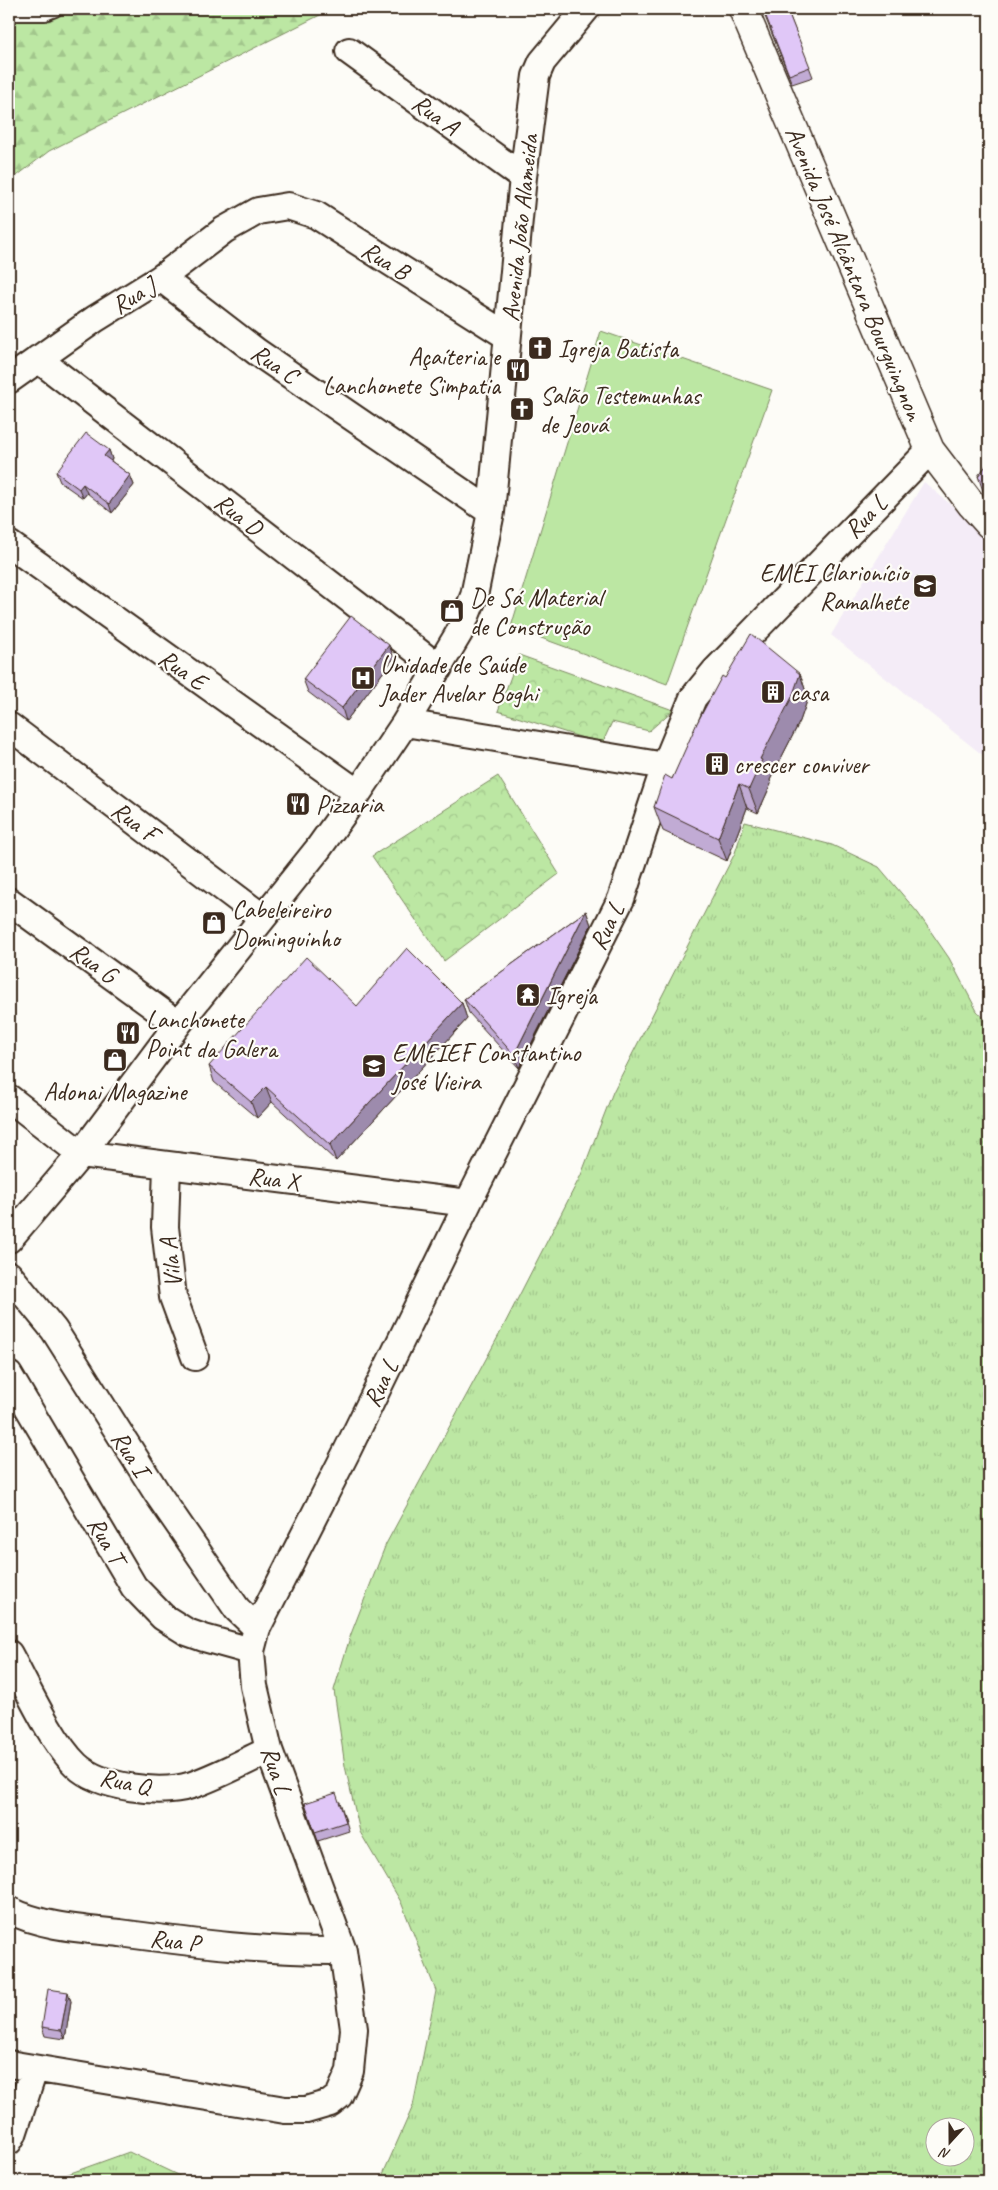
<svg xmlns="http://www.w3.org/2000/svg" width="998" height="2190" font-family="Caveat,sans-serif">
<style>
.built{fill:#f4ecf7}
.grass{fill:url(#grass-tufts);stroke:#7c8860;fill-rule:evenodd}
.forest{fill:url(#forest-firs);stroke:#7c8860}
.park{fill:url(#park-crowns);stroke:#7c8860}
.garden{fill:#bce7a3;stroke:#7c8860}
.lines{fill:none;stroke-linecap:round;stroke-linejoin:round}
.lane-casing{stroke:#3b2a1e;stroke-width:18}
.street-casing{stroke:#3b2a1e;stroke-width:30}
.secondary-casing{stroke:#3b2a1e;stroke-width:31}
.lane{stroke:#fdfcf7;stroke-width:14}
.street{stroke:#fdfcf7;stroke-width:26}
.secondary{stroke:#fdfcf7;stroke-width:28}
.wall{fill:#c1abd4;stroke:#3b2a1e}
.shaded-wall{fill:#9d8bad;stroke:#3b2a1e}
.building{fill:#e0c7f7;stroke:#3b2a1e}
.labels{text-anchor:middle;stroke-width:4.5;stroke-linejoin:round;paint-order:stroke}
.street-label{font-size:25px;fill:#3b2a1e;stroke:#fdfcf7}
.poi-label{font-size:25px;fill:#3b2a1e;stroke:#fdfcf7;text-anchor:start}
</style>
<defs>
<pattern id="grass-tufts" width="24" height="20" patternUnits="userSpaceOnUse" patternTransform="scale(1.25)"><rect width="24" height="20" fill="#bce7a3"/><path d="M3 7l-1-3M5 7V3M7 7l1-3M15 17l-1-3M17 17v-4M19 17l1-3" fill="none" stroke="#a2c68c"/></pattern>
<pattern id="forest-firs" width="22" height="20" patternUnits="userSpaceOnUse" patternTransform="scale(1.25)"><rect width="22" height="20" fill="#bce7a3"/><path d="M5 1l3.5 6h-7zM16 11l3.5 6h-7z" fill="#a2c68c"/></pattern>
<pattern id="park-crowns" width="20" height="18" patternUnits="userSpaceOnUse" patternTransform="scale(1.25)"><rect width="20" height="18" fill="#bce7a3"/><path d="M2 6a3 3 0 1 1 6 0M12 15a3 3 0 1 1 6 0" fill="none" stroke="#a2c68c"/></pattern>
</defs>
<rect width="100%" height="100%" fill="#fdfcf7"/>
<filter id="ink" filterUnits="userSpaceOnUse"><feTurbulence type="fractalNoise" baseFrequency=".02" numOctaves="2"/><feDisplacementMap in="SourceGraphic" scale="10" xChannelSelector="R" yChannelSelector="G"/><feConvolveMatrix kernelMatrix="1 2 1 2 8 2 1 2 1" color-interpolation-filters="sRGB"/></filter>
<g filter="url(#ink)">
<path class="built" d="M924,482L989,537V760L831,635Z"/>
<path class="grass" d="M745,822L832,845L879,867L918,913L949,958L977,1011L989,1024V2181H380L413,2106L436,1991L401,1902L360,1832L345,1766L334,1690L351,1634L386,1544L499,1335L581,1175L613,1092L735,853ZM936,2128H966V2158H936Z
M129,2152L190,2181H55L57,2178Z"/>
<path class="forest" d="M9,9H332L49,151L9,182Z"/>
<path class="park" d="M519,655L673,710L649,731L612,722L602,744L498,711Z
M498,776L559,874L444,961L372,856Z"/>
<path class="garden" d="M601,331L772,390L667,684L511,627Z"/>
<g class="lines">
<defs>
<path id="lane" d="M9,13H45L55,9"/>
<path id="street" d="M349,51L523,177
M161,278L257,352L491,512
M38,359L439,668
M9,380L95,319L161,278L224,230L258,211L288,206L316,215L507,336
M9,544L358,793
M405,723L665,766
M9,726L262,917
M9,901L178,1024
M9,1098L81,1154L468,1203
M167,1165L165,1227L173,1297L195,1357
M9,1239L81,1154L178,1024L318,849L358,793L405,723L459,633L474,596L491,512L523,177L536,76L542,62L586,9
M9,1275L54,1330L157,1493L237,1609L257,1628
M9,1375L134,1587L163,1617L187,1632L204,1638L251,1651
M9,1654C26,1685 51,1741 76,1765C100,1788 161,1795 192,1785C218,1776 244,1762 269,1750
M9,1910C42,1927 84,1929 120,1933C194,1943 268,1952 343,1951
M9,2064L285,2110H306L330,2103L339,2096L350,2071L354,2029L343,1951L269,1750L254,1686L251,1651L257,1628L347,1451L468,1203L621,899L665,766L693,698L715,671L930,450
M9,2141L13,2134L34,2070"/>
<path id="secondary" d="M743,9L930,450L972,505L989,524"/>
</defs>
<use href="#lane" class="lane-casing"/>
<use href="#street" class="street-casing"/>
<use href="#secondary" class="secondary-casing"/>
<use href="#lane" class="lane"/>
<use href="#street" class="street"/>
<use href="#secondary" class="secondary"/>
</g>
<path class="wall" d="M762,9H787L813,77L792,84Z
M109,450L112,459L111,461L130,475L134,485L112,513L87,493L83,498L60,482L56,472Z
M989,462V500L984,494L978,476Z
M394,658L346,721L308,692L303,679Z
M800,674L808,698L800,721L770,780L771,784L758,813L747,808L727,861L663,831L654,807L672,779L725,678Z
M586,911L591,925L519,1068L469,1013L464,999Z
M462,1003L467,1019L336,1161L272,1102L257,1118L214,1082L209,1066L357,1006Z
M340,1802L349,1831L318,1841L305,1803Z
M71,2001L65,2039L45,2036L42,2027Z"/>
<path class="shaded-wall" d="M109,450L112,459L108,465L104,456Z
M130,475L134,485L112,513L109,504Z
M83,484L87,493L83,498L79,489Z
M389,645L394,658L346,721L342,708Z
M800,674L808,698L800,721L770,780L771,784L758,813L749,789L760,759Z
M739,784L747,808L727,861L718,838Z
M586,911L591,925L519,1068L514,1055Z
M462,1003L467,1019L336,1161L330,1145Z
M266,1087L272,1102L257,1118L251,1102Z
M68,1992L71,2001L65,2039L61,2030Z"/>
<path class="building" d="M763,9H787L810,67L789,75Z
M86,433L109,450L104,456L130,475L109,504L83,484L79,489L56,472Z
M989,462V489L978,476Z
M351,616L389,645L342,708L303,679Z
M751,634L800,674L792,697L760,759L762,760L749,789L739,784L718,838L654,807L665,775L672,779L697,723L722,676L725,678Z
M586,911L514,1055L464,999Z
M407,948L462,1003L330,1145L266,1087L251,1102L209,1066L306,957L357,1006Z
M336,1793L346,1822L315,1832L305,1803Z
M48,1989L68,1992L61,2030L42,2027Z"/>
</g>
<defs>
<symbol id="church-square" viewBox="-11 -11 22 22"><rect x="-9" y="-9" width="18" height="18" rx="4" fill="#3b2a1e" stroke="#fdfcf7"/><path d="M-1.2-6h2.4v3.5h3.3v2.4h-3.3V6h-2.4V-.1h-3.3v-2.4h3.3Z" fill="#fff"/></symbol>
<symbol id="restaurant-square" viewBox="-11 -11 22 22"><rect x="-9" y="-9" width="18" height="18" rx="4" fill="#3b2a1e" stroke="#fdfcf7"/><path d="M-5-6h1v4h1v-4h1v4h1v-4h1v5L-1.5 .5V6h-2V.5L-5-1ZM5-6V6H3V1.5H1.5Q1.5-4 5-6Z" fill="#fff"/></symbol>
<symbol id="school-square" viewBox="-11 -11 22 22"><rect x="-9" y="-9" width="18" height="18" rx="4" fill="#3b2a1e" stroke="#fdfcf7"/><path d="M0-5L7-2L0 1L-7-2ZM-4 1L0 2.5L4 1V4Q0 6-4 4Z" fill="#fff"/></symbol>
<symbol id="shop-square" viewBox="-11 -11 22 22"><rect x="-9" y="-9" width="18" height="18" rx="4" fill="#3b2a1e" stroke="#fdfcf7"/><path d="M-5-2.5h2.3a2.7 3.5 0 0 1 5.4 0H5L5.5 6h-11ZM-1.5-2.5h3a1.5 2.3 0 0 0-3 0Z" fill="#fff"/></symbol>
<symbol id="hospital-square" viewBox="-11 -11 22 22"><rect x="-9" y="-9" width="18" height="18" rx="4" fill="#3b2a1e" stroke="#fdfcf7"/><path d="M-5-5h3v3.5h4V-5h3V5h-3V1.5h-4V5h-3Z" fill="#fff"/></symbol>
<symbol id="building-square" viewBox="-11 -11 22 22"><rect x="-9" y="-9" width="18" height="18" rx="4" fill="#3b2a1e" stroke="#fdfcf7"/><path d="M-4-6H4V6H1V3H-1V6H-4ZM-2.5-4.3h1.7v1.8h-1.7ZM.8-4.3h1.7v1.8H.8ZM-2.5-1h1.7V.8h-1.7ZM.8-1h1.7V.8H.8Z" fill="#fff"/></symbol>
<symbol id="temple-square" viewBox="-11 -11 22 22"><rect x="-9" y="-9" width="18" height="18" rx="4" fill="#3b2a1e" stroke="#fdfcf7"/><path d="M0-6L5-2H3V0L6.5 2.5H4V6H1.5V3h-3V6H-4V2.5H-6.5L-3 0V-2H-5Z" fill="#fff"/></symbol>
</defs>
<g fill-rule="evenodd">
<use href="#church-square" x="526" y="334" width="28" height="28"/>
<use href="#restaurant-square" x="504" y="356" width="28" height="28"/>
<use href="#church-square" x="508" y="395" width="28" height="28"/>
<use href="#school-square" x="911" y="572" width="28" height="28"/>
<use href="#shop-square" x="438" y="597" width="28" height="28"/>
<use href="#hospital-square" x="349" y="664" width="28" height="28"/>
<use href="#building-square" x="759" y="678" width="28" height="28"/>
<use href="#building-square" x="703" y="750" width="28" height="28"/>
<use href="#restaurant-square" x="284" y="790" width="28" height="28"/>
<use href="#shop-square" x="200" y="909" width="28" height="28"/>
<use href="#temple-square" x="514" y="981" width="28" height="28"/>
<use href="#restaurant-square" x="114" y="1019" width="28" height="28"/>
<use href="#shop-square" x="101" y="1046" width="28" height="28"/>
<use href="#school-square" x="360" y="1052" width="28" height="28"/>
</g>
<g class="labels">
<g class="street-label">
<text transform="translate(436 114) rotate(36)" y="9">Rua A</text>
<text transform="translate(519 228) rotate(-84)" y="9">Avenida João Alameida</text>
<text transform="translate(386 260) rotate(32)" y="9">Rua B</text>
<text transform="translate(855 273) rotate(67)" y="9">Avenida José Alcântara Bourguingnon</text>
<text transform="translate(133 295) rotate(-32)" y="9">Rua J</text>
<text transform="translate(275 363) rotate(34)" y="9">Rua C</text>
<text transform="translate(239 514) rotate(38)" y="9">Rua D</text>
<text transform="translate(865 516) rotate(-46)" y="9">Rua L</text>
<text transform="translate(183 669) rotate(35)" y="9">Rua E</text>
<text transform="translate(135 821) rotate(37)" y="9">Rua F</text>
<text transform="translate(606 926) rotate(-64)" y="9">Rua L</text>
<text transform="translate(94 962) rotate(36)" y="9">Rua G</text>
<text transform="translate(274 1178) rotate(7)" y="9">Rua X</text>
<text transform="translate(170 1263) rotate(-97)" y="9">Vila A</text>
<text transform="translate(380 1383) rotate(-64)" y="9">Rua L</text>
<text transform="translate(131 1453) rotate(57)" y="9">Rua I</text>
<text transform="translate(107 1540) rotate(60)" y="9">Rua T</text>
<text transform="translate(277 1770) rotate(72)" y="9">Rua L</text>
<text transform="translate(125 1781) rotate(12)" y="9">Rua Q</text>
<text transform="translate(175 1940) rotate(7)" y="9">Rua P</text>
</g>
<g class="poi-label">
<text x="558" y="357">Igreja Batista</text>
<text x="500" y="365" text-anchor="end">Açaíteria e<tspan x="500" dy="29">Lanchonete Simpatia</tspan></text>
<text x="540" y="404">Salão Testemunhas<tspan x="540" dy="29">de Jeová</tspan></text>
<text x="908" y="581" text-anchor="end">EMEI Clarionício<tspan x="908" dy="29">Ramalhete</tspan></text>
<text x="470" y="606">De Sá Material<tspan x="470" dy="29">de Construção</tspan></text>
<text x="380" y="673">Unidade de Saúde<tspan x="380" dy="29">Jader Avelar Boghi</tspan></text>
<text x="790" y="701">casa</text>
<text x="734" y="773">crescer conviver</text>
<text x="316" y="813">Pizzaria</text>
<text x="232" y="918">Cabeleireiro<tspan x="232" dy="29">Dominguinho</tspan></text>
<text x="546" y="1004">Igreja</text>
<text x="146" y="1028">Lanchonete<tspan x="146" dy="29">Point da Galera</tspan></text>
<text x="392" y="1061">EMEIEF Constantino<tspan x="392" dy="29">José Vieira</tspan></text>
<text x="115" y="1100" text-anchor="middle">Adonai Magazine</text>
</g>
</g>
<rect width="998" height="2190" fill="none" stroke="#fdfcf7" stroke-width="30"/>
<rect x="15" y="15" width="968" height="2160" fill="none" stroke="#3b2a1e" stroke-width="2" filter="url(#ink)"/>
<g transform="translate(950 2142) rotate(201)"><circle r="24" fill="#fdfcf7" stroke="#afa8a0"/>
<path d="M0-4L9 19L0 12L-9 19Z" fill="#3b2a1e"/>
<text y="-8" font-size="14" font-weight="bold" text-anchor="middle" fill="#3b2a1e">N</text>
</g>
</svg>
